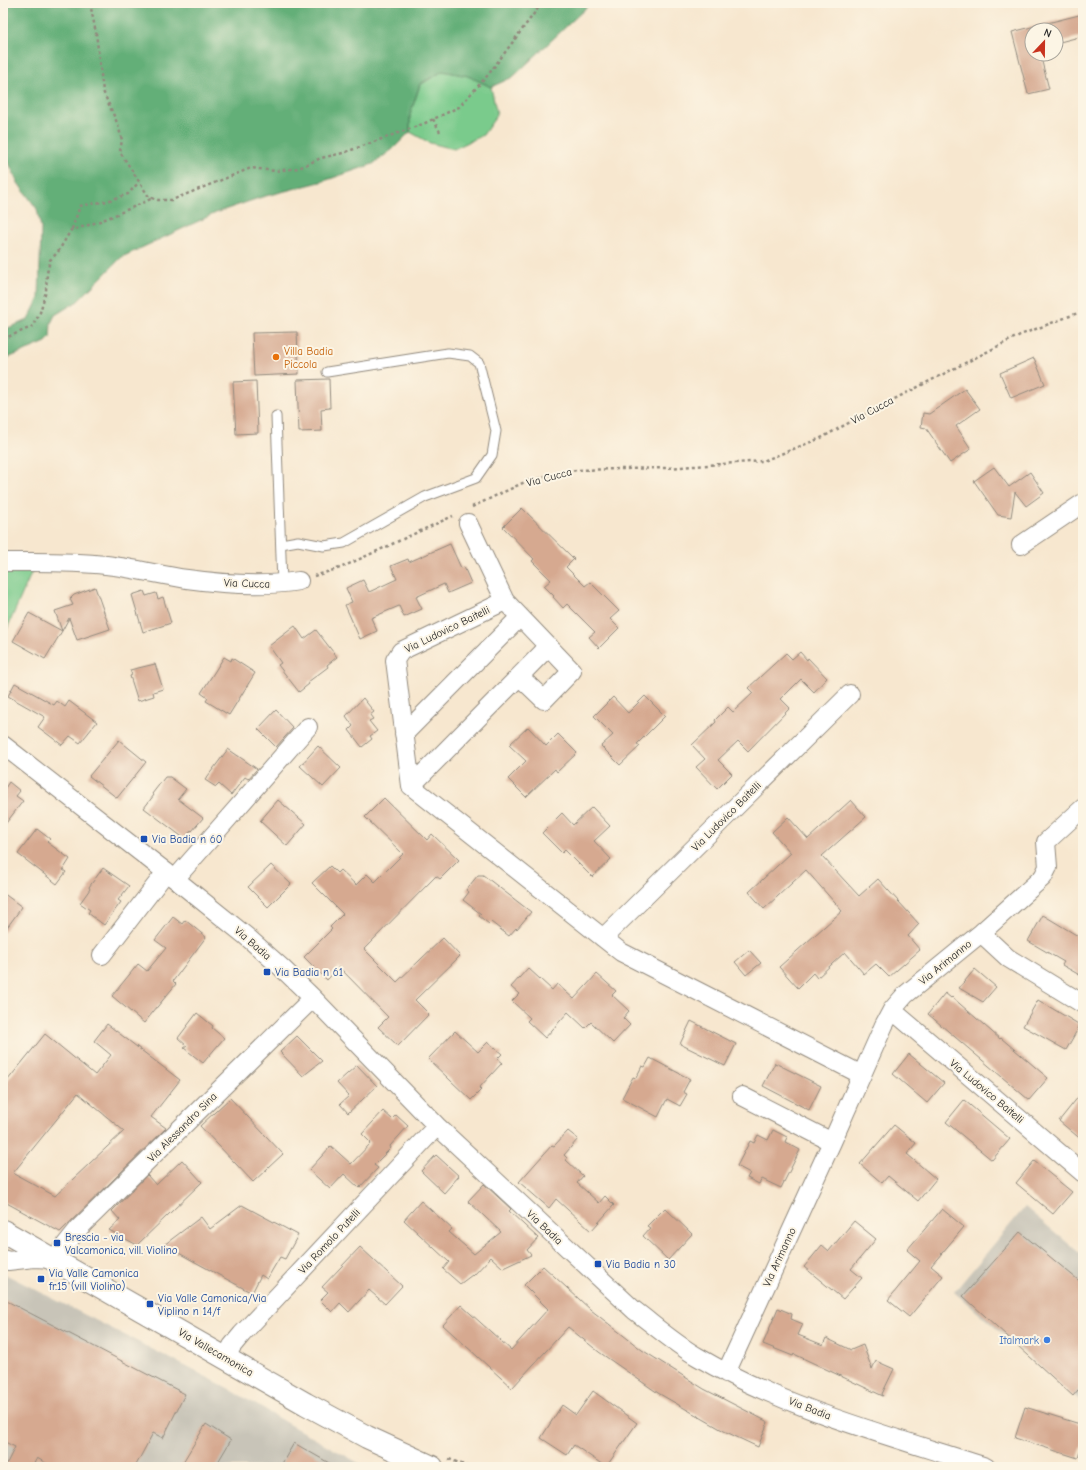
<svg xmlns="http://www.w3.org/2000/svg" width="1086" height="1470" font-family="'Comic Neue',sans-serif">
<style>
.industrial{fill:#c8c4b8}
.green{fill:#7acb8c;stroke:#527b5c}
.forest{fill:#63af78;stroke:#476d52}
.building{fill:#d6a990;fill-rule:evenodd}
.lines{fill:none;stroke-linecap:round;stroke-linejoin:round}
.lane-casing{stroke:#91897d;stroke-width:11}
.street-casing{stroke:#91897d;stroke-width:20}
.secondary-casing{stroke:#91897d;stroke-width:24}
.path{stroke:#91897d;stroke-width:2.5;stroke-dasharray:3 3;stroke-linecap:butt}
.lane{stroke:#fff;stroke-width:9}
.street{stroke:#fff;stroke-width:18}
.secondary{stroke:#fff;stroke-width:22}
.food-dot{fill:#e8710a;stroke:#fcf5e5;stroke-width:1.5}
.transit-dot{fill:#1a4fb4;stroke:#fcf5e5;stroke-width:1.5}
.shop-dot{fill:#3f7fe0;stroke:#fcf5e5;stroke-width:1.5}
.labels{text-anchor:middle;stroke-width:4;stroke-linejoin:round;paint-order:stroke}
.food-label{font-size:11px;fill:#c56008;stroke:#fcf5e5;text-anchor:start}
.street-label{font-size:11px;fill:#2b2b2b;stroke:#fcf5e5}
.transit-label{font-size:11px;fill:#164399;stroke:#fcf5e5;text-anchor:start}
.shop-label{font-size:11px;fill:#366cbe;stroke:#fcf5e5;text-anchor:end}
</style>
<rect width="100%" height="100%" fill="#fcf5e5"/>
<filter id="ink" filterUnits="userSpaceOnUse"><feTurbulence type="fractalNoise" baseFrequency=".025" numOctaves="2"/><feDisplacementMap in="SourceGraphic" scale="8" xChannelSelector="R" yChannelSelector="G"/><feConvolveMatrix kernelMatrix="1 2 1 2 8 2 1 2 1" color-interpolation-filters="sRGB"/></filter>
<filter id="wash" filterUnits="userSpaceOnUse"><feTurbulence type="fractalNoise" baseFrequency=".012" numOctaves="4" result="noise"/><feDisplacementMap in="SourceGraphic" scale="16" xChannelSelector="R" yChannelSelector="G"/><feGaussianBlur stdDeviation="0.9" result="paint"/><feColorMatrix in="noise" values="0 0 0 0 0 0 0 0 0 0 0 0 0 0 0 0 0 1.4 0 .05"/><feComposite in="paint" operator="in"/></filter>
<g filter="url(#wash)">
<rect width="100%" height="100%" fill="#f7e7cf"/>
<path class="industrial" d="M1025,1207L1083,1256V1403L954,1292Z
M3,1273L226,1387L290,1425L366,1467H3Z"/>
<path class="green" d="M443,71L468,76L491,87L497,115L483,135L454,149L430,143L410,132V115L420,85Z
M3,567H34L3,638Z"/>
<path class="forest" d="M3,3H591L513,77L491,87L468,76L443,71L420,84L410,115V132L393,149L373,164L324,181L262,197L218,212L122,257L78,301L55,315L51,323L50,338L46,342L3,360V330L28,320L39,298L41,228L37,209L18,183L3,150Z"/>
<g id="blocks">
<path class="building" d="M1083,14V36L1056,43V30H1032V54H1040L1049,89L1028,94L1012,32Z
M297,332L299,374L254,376L252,333Z
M1034,358L1045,384L1011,398L1000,373Z
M329,379L330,408L321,409L322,431L299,432L297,380Z
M256,381L258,433L236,434L233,382Z
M965,389L980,409L956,426L971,449L950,463L926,428L921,427L923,413L929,414Z
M994,467L1009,487L1030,472L1044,493L1026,506L1015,492L1011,517L998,515L974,481Z
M522,508L574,559L566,567L585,586L590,582L619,611L610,619L619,628L599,648L589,637L595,632L567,604L563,608L553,597L554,596L544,586L551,580L532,561L534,559L503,527Z
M450,544L461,568L464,567L471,583L448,593L444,584L416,597L422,609L404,617L399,606L371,618L377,631L360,639L345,605L352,602L346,588L363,580L369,592L397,579L391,566L408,559L409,562Z
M95,587L110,629L77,640L69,618L62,631L55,611L73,605L70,599L74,595Z
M144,591L146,596L156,593L158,599L163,597L171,623L143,632L132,595Z
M29,613L62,631L45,659L13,641Z
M295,626L304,639L316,630L337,657L327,665L328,667L308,682L309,684L299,692L278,665L281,663L269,646Z
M800,652L807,660L808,658L827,678L814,692L801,679L781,699L790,708L748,751L738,741L718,760L732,774L717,789L696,767L705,759L692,745L716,722L715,720L728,707L733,712L753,693L748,688L786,653L792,659Z
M224,657L231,661L232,658L255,673L229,715L206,701L208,698L201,693Z
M155,664L163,689L153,692L154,696L138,701L130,676L132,675L130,670Z
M15,683L54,705L57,701L65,707L69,701L97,722L80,743L70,736L62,745L38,727L45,717L8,696Z
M645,696L665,716L637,744L640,746L620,765L601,746L613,735L594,716L613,697L628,713Z
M363,698L374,712L370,715L373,719L369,721L377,731L370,736L372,739L362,747L349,730L353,726L346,716Z
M276,710L293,728L276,747L258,729Z
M528,727L546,746L558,734L577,753L557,772L555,769L526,797L508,779L526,761L509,745Z
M119,740L146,762L117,798L89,776Z
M318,746L341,768L323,787L300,766Z
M228,749L257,769L248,779L245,777L231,795L219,784L216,787L205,780Z
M165,777H170L186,789L178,799L203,818L192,831L191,830L185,839L144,808L154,795L152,794Z
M9,782L20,791L16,796L23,801L3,827V787L5,788Z
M384,798L427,840L432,834L459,860L440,879L436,876L364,949L397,982L443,938L460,956L415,1000L429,1014L398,1046L378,1027L388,1017L339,967L327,980L304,957L332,929L330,927L343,914L312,883L330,866L337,873L340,870L356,885L367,874L375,882L403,854L365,817Z
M278,800L306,824L287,846L260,821Z
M851,800L866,817L822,856L859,896L878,879L919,924L908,936L920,950L889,977L876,964L864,974L845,952L817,978L813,973L798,988L779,967L842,911L806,870L764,909L749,892L791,853L772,832L788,817L808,839Z
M592,807L610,826L594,841L611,859L592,877L565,850L562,853L542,833L562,813L573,825Z
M37,829L50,839L47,842L70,859L63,870L66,872L57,884L18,854Z
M271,865L291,884L268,907L248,887Z
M103,868L129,886L118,900L121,902L104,925L88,913L90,910L80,903L90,889L89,887Z
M478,875H483L531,912L517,929L516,928L509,936L491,922L489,924L479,916L481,914L463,900L469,892L466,890Z
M3,893L22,907L3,933Z
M1043,915L1083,939V977L1062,965L1064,962L1028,941Z
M173,917L182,924L185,920L206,937L173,981L176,984L144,1023L112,996L138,964L147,971L166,948L155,940Z
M749,950L761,963L746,975L735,962Z
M528,968L552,990L557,984L574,999L597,974L616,991L612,995L629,1011L623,1018L630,1025L613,1043L591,1022L585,1028L568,1012L545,1038L527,1021L530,1018L512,1001L519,994L511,987Z
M975,969L996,987L983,1002L959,988Z
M945,993L951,998L952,997L1000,1039L1001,1038L1048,1078L1029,1100L928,1014Z
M1038,1000L1080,1025L1066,1050L1023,1026Z
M197,1013L213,1026L212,1028L224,1038L203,1063L184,1048L187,1046L178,1038Z
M691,1021L736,1044L725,1066L680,1044Z
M107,1024L180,1080L151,1117L166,1128L60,1232L3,1201V1086L45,1034L95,1075L111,1055L94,1041ZM78,1093L124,1131L55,1196L13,1173Z
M455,1031L478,1052L488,1042L502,1054L497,1059L502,1063L479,1088L481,1090L471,1100L428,1059Z
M297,1036L322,1061L303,1076L280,1052Z
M909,1054L944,1083L927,1103L893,1074Z
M650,1058L690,1079L683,1092L687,1094L680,1106L667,1099L658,1117L622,1098L633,1077L636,1078L642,1066L645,1067Z
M775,1063L821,1086L809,1110L763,1086Z
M357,1065L377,1086L348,1113L340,1104L349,1096L337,1083Z
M1083,1091V1141L1059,1121Z
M230,1098L283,1154L253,1182L200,1126Z
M964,1100L1010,1139L992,1160L946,1122Z
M383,1111L392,1119L396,1115L408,1126L390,1146L391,1148L374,1165L378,1168L359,1188L344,1174L330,1189L309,1170L331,1146L351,1164L371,1143L362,1134Z
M894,1125L916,1143L907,1154L936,1179L918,1201L888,1176L882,1183L860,1164Z
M773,1130L787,1137L785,1142L800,1150L781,1188L762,1179L759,1184L747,1178L750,1173L737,1166L750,1141L754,1143L758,1135L768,1140Z
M568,1131L578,1139L564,1155L567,1158L566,1160L583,1176L577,1183L599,1203L605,1196L614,1205L591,1231L556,1199L549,1208L519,1182L552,1145L554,1146Z
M436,1155L459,1176L444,1193L421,1171Z
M182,1160L202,1182L137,1245L109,1230L120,1220L112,1211L147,1175L156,1185Z
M1034,1161L1072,1192L1053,1214L1016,1183Z
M484,1184L511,1209L509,1211L538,1238L527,1250L531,1255L503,1268L491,1257L473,1276L472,1275L460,1284L443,1269L449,1262L404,1220L421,1201L452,1229L449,1232L474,1254L501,1232L468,1201Z
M242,1205L298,1235L285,1259L280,1257L267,1279L261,1275L252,1293L164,1245L201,1217L210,1229Z
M665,1208L692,1234L668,1260L643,1236L650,1228L647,1226Z
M942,1209L964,1227L931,1266L943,1276L909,1317L888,1300L920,1261L907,1250Z
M854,1221L876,1239L851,1269L862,1278L843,1299L804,1267L822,1245L829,1251Z
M1020,1232L1083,1284V1384L1073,1396L963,1296Z
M360,1247L402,1286L385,1304L369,1290L349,1312L340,1303L332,1312L320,1300L328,1292L322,1287Z
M543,1266L591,1310L642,1350L704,1389L768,1422L758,1447L724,1431L658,1393L599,1352L568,1327L512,1388L443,1325L461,1305L511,1350L548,1309L524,1285Z
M3,1299L185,1394L163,1438L153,1433L135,1467H53L37,1458L32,1467H5L15,1447L3,1441Z
M778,1308L792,1314L791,1319L803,1324L798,1335L823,1345L826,1338L851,1350L863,1345L872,1369L876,1361L894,1369L882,1394L883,1396L794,1354L793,1356L763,1344Z
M593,1391L637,1423L606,1467L574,1445L567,1455L541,1438L562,1405L576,1415Z
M1025,1407L1083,1425V1442L1078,1458L1015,1438Z
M206,1424L231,1440L215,1467H180Z
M294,1443L336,1467H280Z"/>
</g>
</g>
<g filter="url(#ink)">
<use href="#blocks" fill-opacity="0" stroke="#91897d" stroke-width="1"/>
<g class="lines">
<defs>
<path id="lane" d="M276,416L282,584
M281,544L298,541L324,546L344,543L425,497L476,478L492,455L496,431L479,363L470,356L448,353L327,372"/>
<path id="street" d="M468,523L505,601L401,651L395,660L411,786L621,952L862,1075
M1021,545L1083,503
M3,562C37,562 72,561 106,565C133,568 160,575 187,579C223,584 263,587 299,581
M505,601L572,671L544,700L520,677
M404,734L520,617
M3,745L175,879L246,936L282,968L313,998L437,1126L634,1310C655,1326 675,1344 698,1357C784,1408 890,1436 986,1467
M411,786L549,646
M175,879L308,727
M981,933L1008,958L1083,1004
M603,938L850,694
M102,955L166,872
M892,1010L1083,1173
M742,1096L832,1142
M3,1259L8,1261L34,1258L54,1259L79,1228L313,998
M226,1358L232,1346L242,1334L437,1126
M726,1373L832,1142L884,1025L892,1010L905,995L981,933L1043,877L1048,867L1046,842L1083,808"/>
<path id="secondary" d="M3,1231L306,1404L367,1437L432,1467"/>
</defs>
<use href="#lane" class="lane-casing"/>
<use href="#street" class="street-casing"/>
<use href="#secondary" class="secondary-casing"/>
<path class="path" d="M90,3L96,33L103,91L118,125L122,140L120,152L149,197L158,200H172L251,168L275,171L299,168L321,158L343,153L423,124L459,107L488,75L542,3
M433,119L440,132
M72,229L80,206L107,201L128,194L139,182
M3,339L34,326L35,320L39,316L46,291L47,273L50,260L58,252L71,230C100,223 126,210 153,198
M472,507L527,481L576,470L667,468L763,461L821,438L865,414L1020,335L1083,311
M314,576L340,568L453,516
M449,1459L469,1467"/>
<use href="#lane" class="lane"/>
<use href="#street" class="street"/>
<use href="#secondary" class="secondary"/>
</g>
</g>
<circle class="food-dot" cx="276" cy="357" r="4"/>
<g class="transit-dot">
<rect x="140" y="835" width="8" height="8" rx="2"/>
<rect x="263" y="968" width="8" height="8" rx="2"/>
<rect x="53" y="1239" width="8" height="8" rx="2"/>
<rect x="594" y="1260" width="8" height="8" rx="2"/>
<rect x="37" y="1275" width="8" height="8" rx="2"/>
<rect x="146" y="1300" width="8" height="8" rx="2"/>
</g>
<circle class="shop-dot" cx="1047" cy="1340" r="4"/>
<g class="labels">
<g class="food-label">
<text x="284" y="355">Villa Badia<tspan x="284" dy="13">Piccola</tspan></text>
</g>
<g class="street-label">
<text transform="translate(872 410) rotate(-28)" y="4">Via Cucca</text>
<text transform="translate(549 477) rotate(-15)" y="4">Via Cucca</text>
<text transform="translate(247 583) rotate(2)" y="4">Via Cucca</text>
<text transform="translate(447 629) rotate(-26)" y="4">Via Ludovico Baitelli</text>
<text transform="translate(726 816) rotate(-45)" y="4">Via Ludovico Baitelli</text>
<text transform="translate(253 943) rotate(41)" y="4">Via Badia</text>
<text transform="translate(945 962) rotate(-39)" y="4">Via Arimanno</text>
<text transform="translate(987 1091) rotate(40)" y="4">Via Ludovico Baitelli</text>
<text transform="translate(182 1127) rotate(-45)" y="4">Via Alessandro Sina</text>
<text transform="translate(545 1227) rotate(43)" y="4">Via Badia</text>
<text transform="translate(329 1241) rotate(-47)" y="4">Via Romolo Putelli</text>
<text transform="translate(779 1257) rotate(-65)" y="4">Via Arimanno</text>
<text transform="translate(216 1352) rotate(30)" y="4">Via Vallecamonica</text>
<text transform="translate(810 1408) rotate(21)" y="4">Via Badia</text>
</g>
<g class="transit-label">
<text x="152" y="843">Via Badia n 60</text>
<text x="275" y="976">Via Badia n 61</text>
<text x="65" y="1241">Brescia - via<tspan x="65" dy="13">Valcamonica, vill. Violino</tspan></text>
<text x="606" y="1268">Via Badia n 30</text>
<text x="49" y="1277">Via Valle Camonica<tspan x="49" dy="13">fr.15 (vill Violino)</tspan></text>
<text x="158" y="1302">Via Valle Camonica/Via<tspan x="158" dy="13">Viplino n 14/f</tspan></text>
</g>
<g class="shop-label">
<text x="1039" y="1344">Italmark</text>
</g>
</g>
<rect width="1086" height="1470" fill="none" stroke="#fcf5e5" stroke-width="16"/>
<g transform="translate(1044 42) rotate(22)"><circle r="19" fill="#fcf5e5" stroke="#a8a49b"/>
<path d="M0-3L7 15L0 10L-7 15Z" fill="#c8321e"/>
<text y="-6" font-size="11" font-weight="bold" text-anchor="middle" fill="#2b2b2b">N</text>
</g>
</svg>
